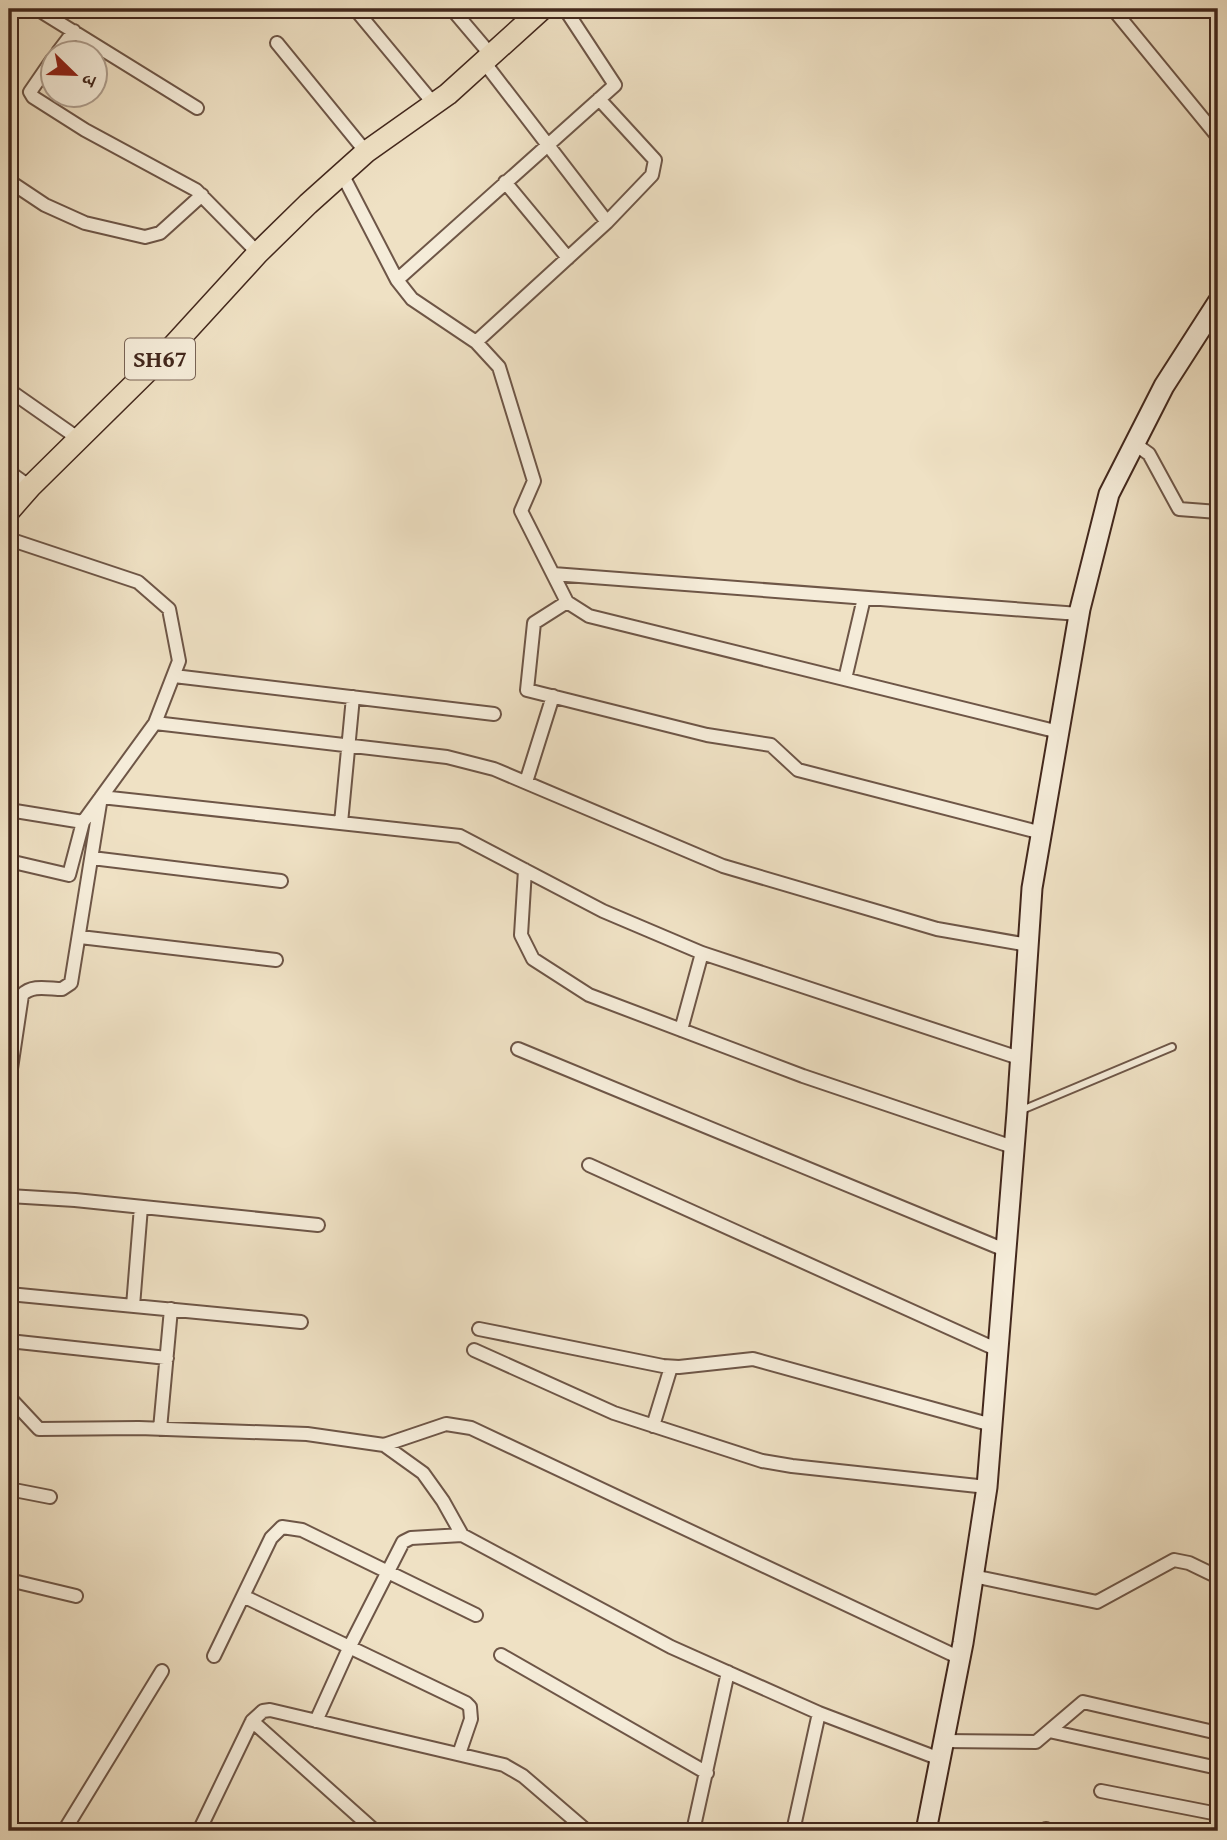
<svg xmlns="http://www.w3.org/2000/svg" width="1227" height="1840" font-family="'Gentium Book Plus','Noto Serif Devanagari',serif">
<style>
.lines{fill:none;stroke-linecap:round;stroke-linejoin:round}
.service-casing{stroke:#6e5647;stroke-width:10}
.minor-casing{stroke:#6e5647;stroke-width:16}
.secondary-casing{stroke:#43281d;stroke-width:23}
.primary-casing{stroke:#43281d;stroke-width:24}
.service{stroke:#f5ecd9;stroke-width:6}
.minor{stroke:#f5ecd9;stroke-width:12}
.secondary{stroke:#f5ecd9;stroke-width:19}
.primary{stroke:#efe1c4;stroke-width:21}
.labels{text-anchor:middle;stroke-width:6;stroke-linejoin:round;paint-order:stroke}
.shield{fill:#f5ecd9;stroke:#786355;stroke-width:2}
.shield-label{font-size:24px;font-weight:bold;fill:#43281d}
</style>
<rect width="100%" height="100%" fill="#efe1c4"/>
<filter id="stains"><feTurbulence type="fractalNoise" baseFrequency=".00286" numOctaves="4"/><feColorMatrix values="0 0 0 0 .2 0 0 0 0 .09 0 0 0 0 .02 0 0 0 .5 -.17"/></filter>
<radialGradient id="worn" r=".72"><stop offset=".6" stop-color="#630" stop-opacity="0"/><stop offset="1" stop-color="#630" stop-opacity=".3"/></radialGradient>
<g class="lines">
<defs>
<path id="service" d="M1022,1110L1172,1047"/>
<path id="minor" d="M37,9L197,108
M355,9L434,104
M452,9L491,55
M1113,9L1218,137
M277,43L366,152
M58,52L74,31
M52,60L30,92L33,97L85,130L196,190L258,253
M484,62L607,222
M342,174L397,280L412,299L476,342L499,367L534,481L521,511L567,602L589,616L1059,732
M9,181L45,205L85,223L145,237L160,233L202,195
M505,182L568,258
M397,280L615,85L565,9
M476,342L607,222L652,175L655,160L599,99
M9,390L79,439
M1135,444L1149,454L1179,509L1218,512
M9,472L30,487
M9,539L138,582L169,609L179,661L155,723L83,822L9,810
M553,574L1079,614
M567,602L534,623L527,690L707,735L771,745L798,770L1042,833
M174,676L494,714
M845,679L864,598
M155,723L447,757L494,769L723,866L937,929L1028,945
M526,782L553,696
M341,823L353,697
M92,858L281,881
M9,861L69,875L83,822
M525,870L521,935L533,959L589,995L803,1076L1013,1147
M80,937L276,960
M681,1030L702,953
M518,1049L1005,1250
M9,1082L22,995C32,984 49,989 62,989L71,983L101,797L460,836L603,911L702,953L1019,1058
M589,1165L998,1350
M9,1196L75,1200L318,1225
M9,1294L301,1322
M133,1306L141,1207
M479,1329L663,1366L679,1367L753,1359L992,1425
M9,1341L167,1358
M474,1350L614,1413L762,1461L792,1466L987,1487
M9,1397L39,1429L139,1428L307,1434L384,1445L423,1473L443,1501L462,1535L671,1647L819,1713L940,1759
M653,1426L671,1367
M160,1429L171,1309
M384,1445L446,1424L471,1428L960,1658
M9,1489L50,1497
M973,1576L1097,1602L1174,1560L1189,1563L1218,1577
M9,1580L76,1596
M243,1596L466,1703L470,1707L471,1719L459,1754
M501,1655L707,1773
M214,1656L271,1538L282,1527L302,1530L476,1615
M252,1721L375,1831
M316,1721L350,1646L403,1542L411,1538L462,1535
M1049,1731L1218,1768
M944,1741L1036,1742L1083,1702L1218,1733
M1101,1791L1218,1814
M64,1831L162,1671
M199,1831L252,1721L263,1711L270,1710L504,1765L523,1776L587,1831
M693,1831L728,1672
M793,1831L819,1713
M1046,1831V1829"/>
<path id="secondary" d="M926,1831L963,1643L987,1487L1017,1112L1032,888L1080,609L1109,494L1164,386L1218,302"/>
<path id="primary" d="M9,511L30,487L172,347L258,253L308,204L366,152L448,94L542,9"/>
</defs>
<use href="#service" class="service-casing"/>
<use href="#minor" class="minor-casing"/>
<use href="#secondary" class="secondary-casing"/>
<use href="#primary" class="primary-casing"/>
<use href="#service" class="service"/>
<use href="#minor" class="minor"/>
<use href="#secondary" class="secondary"/>
<use href="#primary" class="primary"/>
</g>
<g class="labels">
<rect class="shield" x="125" y="338.5" width="70" height="41" rx="5"/>
<g class="shield-label">
<text x="160" y="367">SH67</text>
</g>
</g>
<rect width="1227" height="1840" fill="none" stroke="#efe1c4" stroke-width="35"/>
<rect x="10" y="10" width="1206" height="1819" fill="none" stroke="#43281d" stroke-width="3.5"/>
<rect x="18" y="18" width="1192" height="1805" fill="none" stroke="#43281d" stroke-width="2"/>
<g transform="translate(74 74) rotate(113)"><circle r="33" fill="#f5ecd9" stroke="#ae9e8e" stroke-width="2"/>
<path d="M0-5L12 26L0 18L-12 26Z" fill="#8f2418"/>
<text y="-10" font-size="19" font-weight="bold" text-anchor="middle" fill="#43281d">उ</text>
</g>
<rect width="100%" height="100%" filter="url(#stains)"/>
<rect width="100%" height="100%" fill="url(#worn)"/>
</svg>
